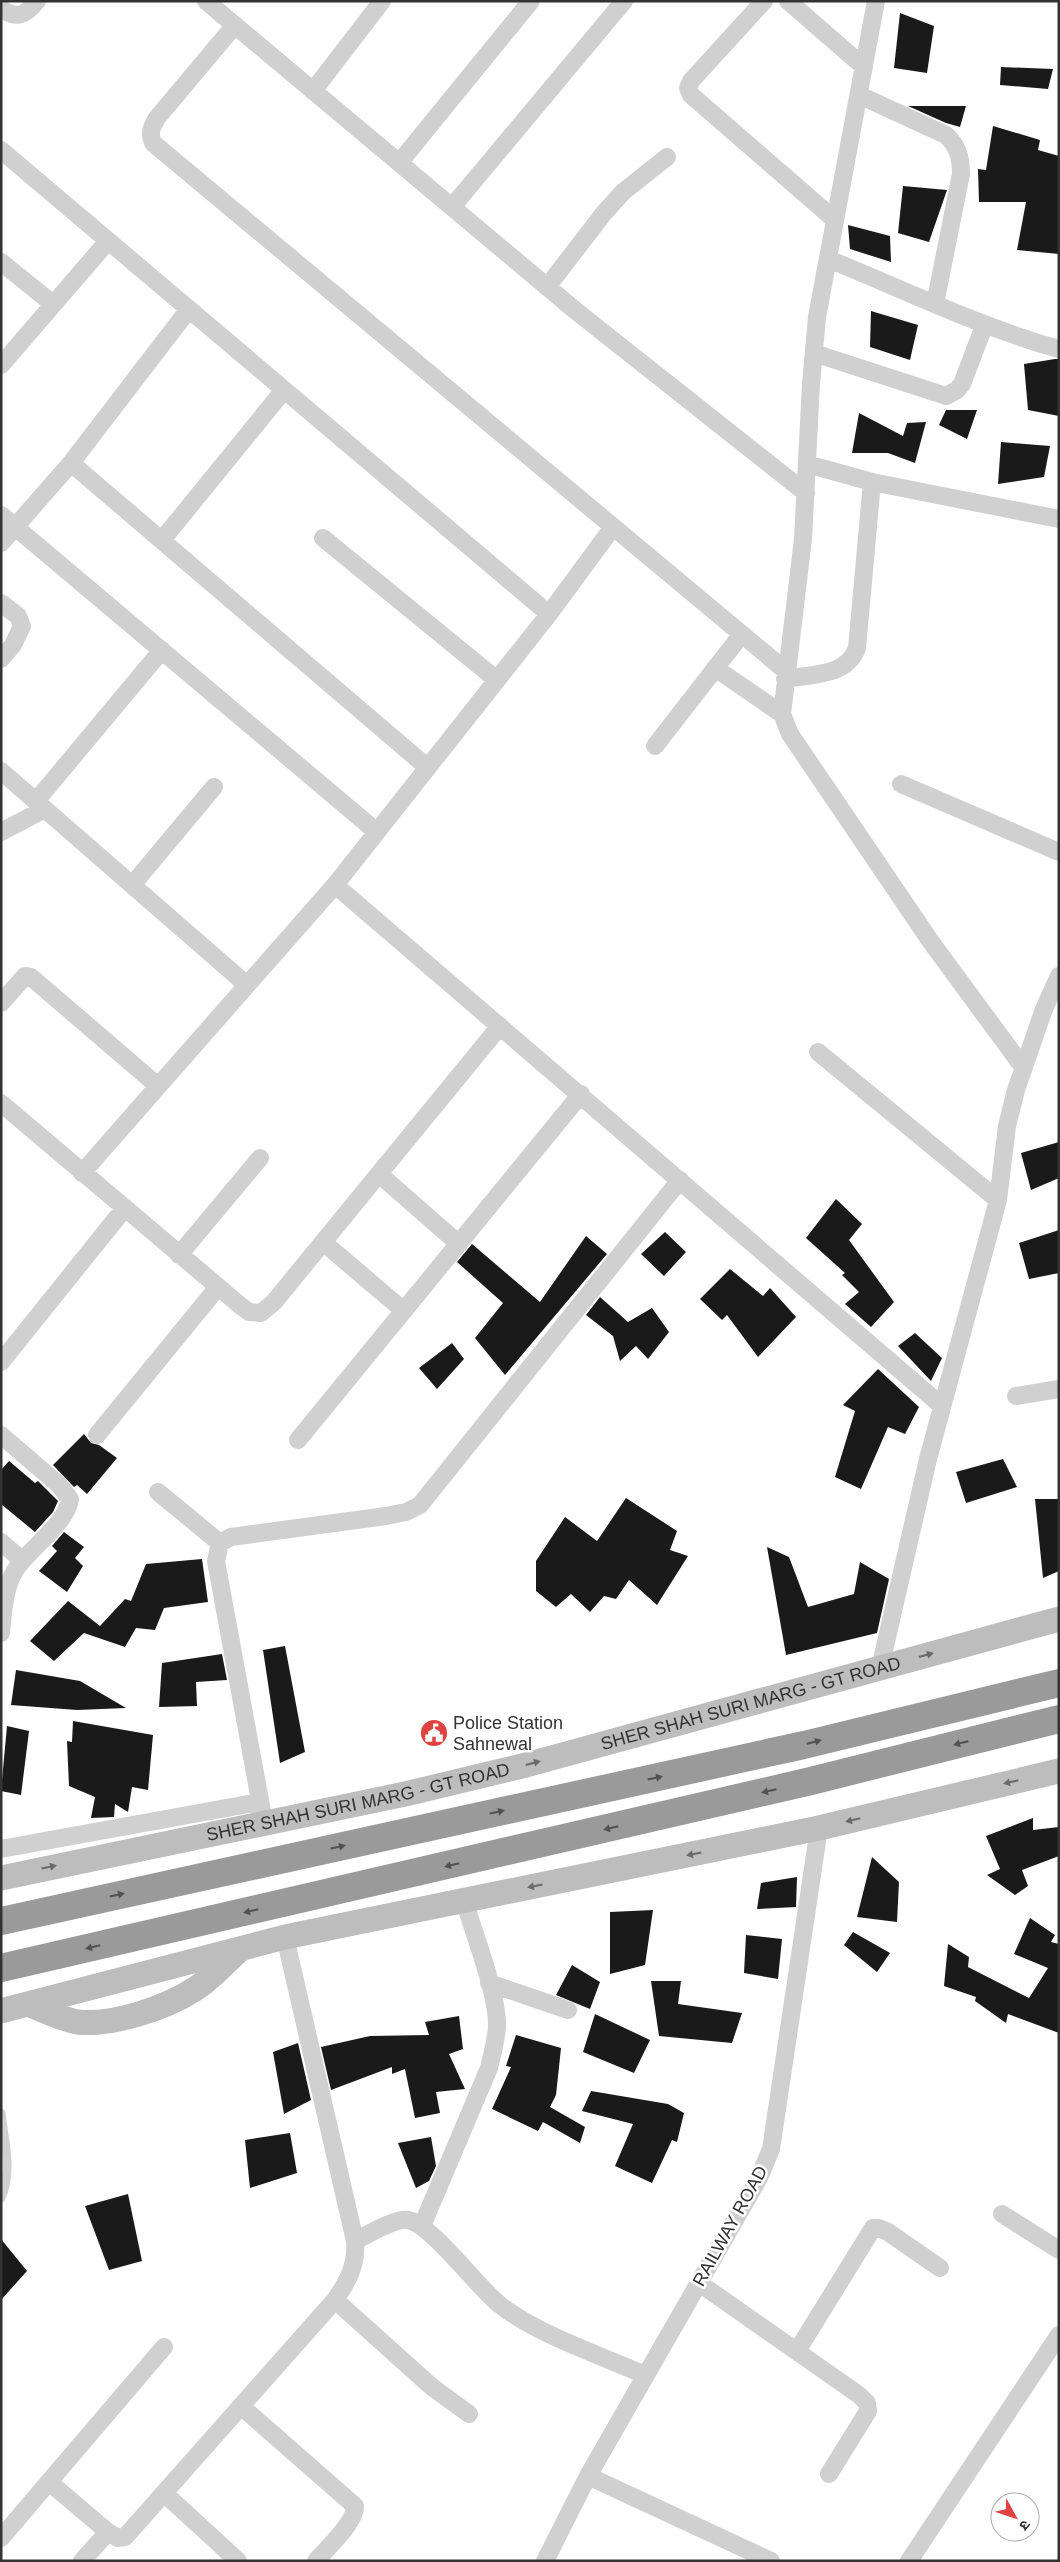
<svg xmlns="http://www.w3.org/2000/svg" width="1060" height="2562" font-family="Arial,'Noto Sans Devanagari',sans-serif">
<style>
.building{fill:#1a1a1a}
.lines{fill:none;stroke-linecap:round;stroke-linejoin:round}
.lane{stroke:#d0d0d0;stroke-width:9}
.street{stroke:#d0d0d0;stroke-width:18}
.secondary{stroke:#bdbdbd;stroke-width:25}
.highway{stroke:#9a9a9a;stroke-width:28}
.oneway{fill:#6a6a6a}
.oneway2{fill:#525252}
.labels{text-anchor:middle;stroke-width:5;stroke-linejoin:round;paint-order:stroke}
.street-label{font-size:18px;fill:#333;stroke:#fff}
.poi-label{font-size:18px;fill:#333;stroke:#fff;text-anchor:start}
</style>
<rect width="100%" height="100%" fill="#fff"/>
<path class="building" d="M900,13L934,26L927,73L894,68Z
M1001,67L1053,69L1048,89L1000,85Z
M908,106H966L960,127L946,123Z
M993,126L1040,140L1038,150L1059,156V254L1017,250L1026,202H979L978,169L986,170Z
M903,186L947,190L929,242L898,233Z
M848,225L890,236L891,262L850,249Z
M871,311L918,325L910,360L870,347Z
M1055,359H1059V416L1028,410L1024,364Z
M946,410H977L967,439L939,425Z
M859,413L903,436L907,423L926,422L915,463L888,453H852Z
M1001,442L1050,446L1044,477L998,484Z
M1059,1142V1178L1031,1190L1021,1153Z
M836,1199L862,1224L849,1240L894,1302L871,1327L845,1304L859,1292L842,1275L845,1273L806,1238Z
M1059,1230V1273L1029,1279L1019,1243Z
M665,1232L686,1252L664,1276L641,1254Z
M586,1236L607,1254L505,1375L475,1338L503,1303L457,1262L472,1244L540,1302Z
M730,1269L763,1296L770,1288L796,1317L758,1357L727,1315L722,1320L700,1299Z
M600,1297L628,1322L652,1308L669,1332L648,1359L636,1346L620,1361L613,1336L586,1315Z
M915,1333L942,1358L931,1381L898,1346Z
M452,1343L464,1359L437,1389L419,1368Z
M878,1369L919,1407L905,1434L888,1427L861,1489L835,1477L855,1411L843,1405Z
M84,1434L91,1443L99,1445L117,1458L87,1494L77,1485L74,1487L53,1465Z
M1003,1459L1017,1487L966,1503L956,1472Z
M9,1461L35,1483L38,1481L58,1501L53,1512L35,1532L1,1504V1470Z
M626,1498L677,1531L670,1550L688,1556L657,1605L629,1580L616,1599L604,1596L590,1612L571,1594L556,1607L536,1591V1561L565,1517L597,1541Z
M1035,1499H1058L1059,1571L1043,1578Z
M64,1532L84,1547L75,1558L83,1566L67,1592L39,1571L57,1551L52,1546Z
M767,1547L789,1557L808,1607L854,1594L860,1562L889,1579L877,1633L786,1655Z
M202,1559L208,1602L164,1608L155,1630L136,1628L125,1647L84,1633L54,1661L30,1641L68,1601L100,1626L125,1599L131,1601L146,1564Z
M285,1646L305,1752L280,1763L263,1650Z
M222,1654L227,1680L196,1682L197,1706L159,1707L162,1663Z
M16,1670L80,1681L126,1708L77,1710L11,1705Z
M73,1721L153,1735L148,1790L132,1787L128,1812L115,1804L114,1817L91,1818L95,1797L69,1786L67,1741L72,1742Z
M7,1726L29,1731L21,1795L1,1791Z
M1033,1818V1830L1059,1827V1856L1022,1870L1028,1886L1015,1895L987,1875L1000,1869L986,1836Z
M872,1857L899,1882L897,1922L857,1917Z
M797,1877L796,1907L757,1909L761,1883Z
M653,1910L645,1965L610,1974V1912Z
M1030,1918L1055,1935L1051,1942L1059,1944V2033L1008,2014L1006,2023L975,2001L976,1997L944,1986L948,1944L969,1957L968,1967L1029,1998L1048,1968L1014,1954Z
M853,1932L890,1953L877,1972L844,1945Z
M746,1935L782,1939L778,1979L744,1973Z
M572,1965L600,1982L590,2009L556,1995Z
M651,1981H681L678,2004L742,2013L732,2043L659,2036Z
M595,2014L650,2040L634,2073L583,2052Z
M459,2016L463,2049L449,2054L465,2089L436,2092L440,2113L415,2118L405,2069L392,2074V2067L331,2090L321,2047L370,2036L429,2035L425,2022Z
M516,2035L561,2048L556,2095L550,2107L585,2127L580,2143L543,2122L538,2131L492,2109L511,2067L506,2066Z
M298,2043L311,2100L284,2114L273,2052Z
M591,2091L668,2104L684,2113L677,2142L672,2140L652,2183L615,2166L633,2124L582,2111Z
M290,2133L297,2173L250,2188L245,2140Z
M431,2137L436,2166L429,2181L416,2188L398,2143Z
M128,2194L142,2261L109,2270L85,2206Z
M1,2239L27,2271L1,2300Z"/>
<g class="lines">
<path class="lane" d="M1,2113C4,2140 13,2172 1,2198"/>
<path class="street" d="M206,1L576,311L806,493
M764,1L691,81L688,88L691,95L835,220
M788,1L864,67
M876,1L817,317L811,384L803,539L782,714L790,734L931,942L1023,1067
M1,9C17,19 25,16 37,1
M235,25L157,118C151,128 149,133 153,143L786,671
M313,91L382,1
M859,95L946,135C958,146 961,158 961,174L935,304
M1,150L549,614
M399,163L531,1
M452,207L624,1
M828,259C905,290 979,327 1059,349
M1,262L53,304
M547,287L604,213L623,192L667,157
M814,353L946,396L957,390L962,384L984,326
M1,365L108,241
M71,463L427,767
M807,464L872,482L1059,519
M1,515L377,832
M323,538L497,680
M162,540L284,390
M1,543L71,463L189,309
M1,603L18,616L22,626L13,645L1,659
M715,668L782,714
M785,679C810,674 847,677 857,648L872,482
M655,746L742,634
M1,771L247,985
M901,784L1059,852
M36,801L162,650
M1,832L45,809
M133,884L214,787
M335,885L942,1406
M1,1003L25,976L31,977L158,1086
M818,1052L998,1200
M1,1103L242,1307L249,1312L261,1313L274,1302L500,1026
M82,1173L335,885L549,614L613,527
M379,1174L459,1244
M323,1242L404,1311
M179,1255L260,1158
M1,1362L124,1209
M1016,1396L1059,1389
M1,1435L58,1484L70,1499C67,1524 27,1550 14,1572C4,1590 3,1613 1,1633
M97,1435L218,1287
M298,1440L581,1094
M158,1492L220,1543
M1,1542L22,1560
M880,1668L928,1459L998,1200L1007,1126L1016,1090L1044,1009L1059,976
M264,1822L216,1561L220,1543L231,1537L386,1516L406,1512L420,1505L680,1180
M1,1849L260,1802
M489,1983L568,2010
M1002,2214L1059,2250
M422,2226L489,2068C492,2055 496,2041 497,2027C498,1994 474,1934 464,1900
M355,2241C367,2235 395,2218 408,2220C431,2224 478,2288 500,2305C538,2335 600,2355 645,2375
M699,2283L859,2395L867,2403L868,2411L829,2474
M335,2300L432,2387L469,2414
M797,2351L873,2228H879L888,2232L940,2268
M242,2407L355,2506C356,2522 327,2548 316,2561
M588,2476L771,2561
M49,2482L108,2532L118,2538L125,2537L335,2300C348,2281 357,2265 355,2241L285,1937
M165,2494L238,2561
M1,2538L164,2347
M82,2561L108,2532
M545,2561L588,2476L759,2178L771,2149L819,1828
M909,2561L1059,2335"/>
<g class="secondary">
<path id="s1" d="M1,1878L405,1794L526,1765L1059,1619"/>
<path d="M30,2005C45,2011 61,2019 77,2022C112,2026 166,2008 195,1989C211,1979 224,1964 238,1951"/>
<path d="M1,2011L285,1937L819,1828L1059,1771"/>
</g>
<path class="highway" d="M1,1921L804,1745L1059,1683
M1,1968L811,1781L1059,1719"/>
</g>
<defs><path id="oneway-solid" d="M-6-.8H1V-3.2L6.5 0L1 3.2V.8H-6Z" transform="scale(1.25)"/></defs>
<g class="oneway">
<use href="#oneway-solid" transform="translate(926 1655) rotate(-15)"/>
<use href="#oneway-solid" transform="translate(533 1763) rotate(-15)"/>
<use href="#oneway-solid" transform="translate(1011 1782) rotate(167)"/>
<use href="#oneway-solid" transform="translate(853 1820) rotate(167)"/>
<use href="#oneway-solid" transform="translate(694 1854) rotate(169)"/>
<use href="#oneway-solid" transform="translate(49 1867) rotate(-12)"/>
<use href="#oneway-solid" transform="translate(535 1886) rotate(169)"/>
</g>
<g class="oneway2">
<use href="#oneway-solid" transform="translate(814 1742) rotate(-14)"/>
<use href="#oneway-solid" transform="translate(961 1743) rotate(166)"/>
<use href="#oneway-solid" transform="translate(655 1778) rotate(-12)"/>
<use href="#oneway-solid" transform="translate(769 1791) rotate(167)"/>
<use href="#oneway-solid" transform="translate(497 1812) rotate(-12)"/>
<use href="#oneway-solid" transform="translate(611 1828) rotate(167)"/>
<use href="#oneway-solid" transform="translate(338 1847) rotate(-12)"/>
<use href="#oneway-solid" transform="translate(452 1865) rotate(167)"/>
<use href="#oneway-solid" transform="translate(117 1895) rotate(-12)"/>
<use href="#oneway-solid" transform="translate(251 1911) rotate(167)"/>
<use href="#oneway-solid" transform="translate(93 1947) rotate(167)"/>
</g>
<defs>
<symbol id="civic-disc" viewBox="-11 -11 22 22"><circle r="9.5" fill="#de4340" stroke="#fff"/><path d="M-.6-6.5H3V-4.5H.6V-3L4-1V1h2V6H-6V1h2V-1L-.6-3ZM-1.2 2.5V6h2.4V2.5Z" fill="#fff"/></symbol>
</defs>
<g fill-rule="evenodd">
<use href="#civic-disc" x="418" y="1717" width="32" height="32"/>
</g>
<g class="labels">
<g class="street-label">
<text dy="6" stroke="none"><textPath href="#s1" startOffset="770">SHER SHAH SURI MARG - GT ROAD</textPath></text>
<text dy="6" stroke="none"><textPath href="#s1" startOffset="365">SHER SHAH SURI MARG - GT ROAD</textPath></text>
<text transform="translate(730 2226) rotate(-61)" y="6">RAILWAY ROAD</text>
</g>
<g class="poi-label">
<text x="453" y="1729">Police Station<tspan x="453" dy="21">Sahnewal</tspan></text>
</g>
</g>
<rect width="1060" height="2562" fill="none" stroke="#333333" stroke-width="5"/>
<g transform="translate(1015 2517) rotate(130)"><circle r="24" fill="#ffffff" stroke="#adadad"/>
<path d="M0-4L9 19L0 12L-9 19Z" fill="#de4340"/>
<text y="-8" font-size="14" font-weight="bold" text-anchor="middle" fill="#333333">उ</text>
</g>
</svg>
